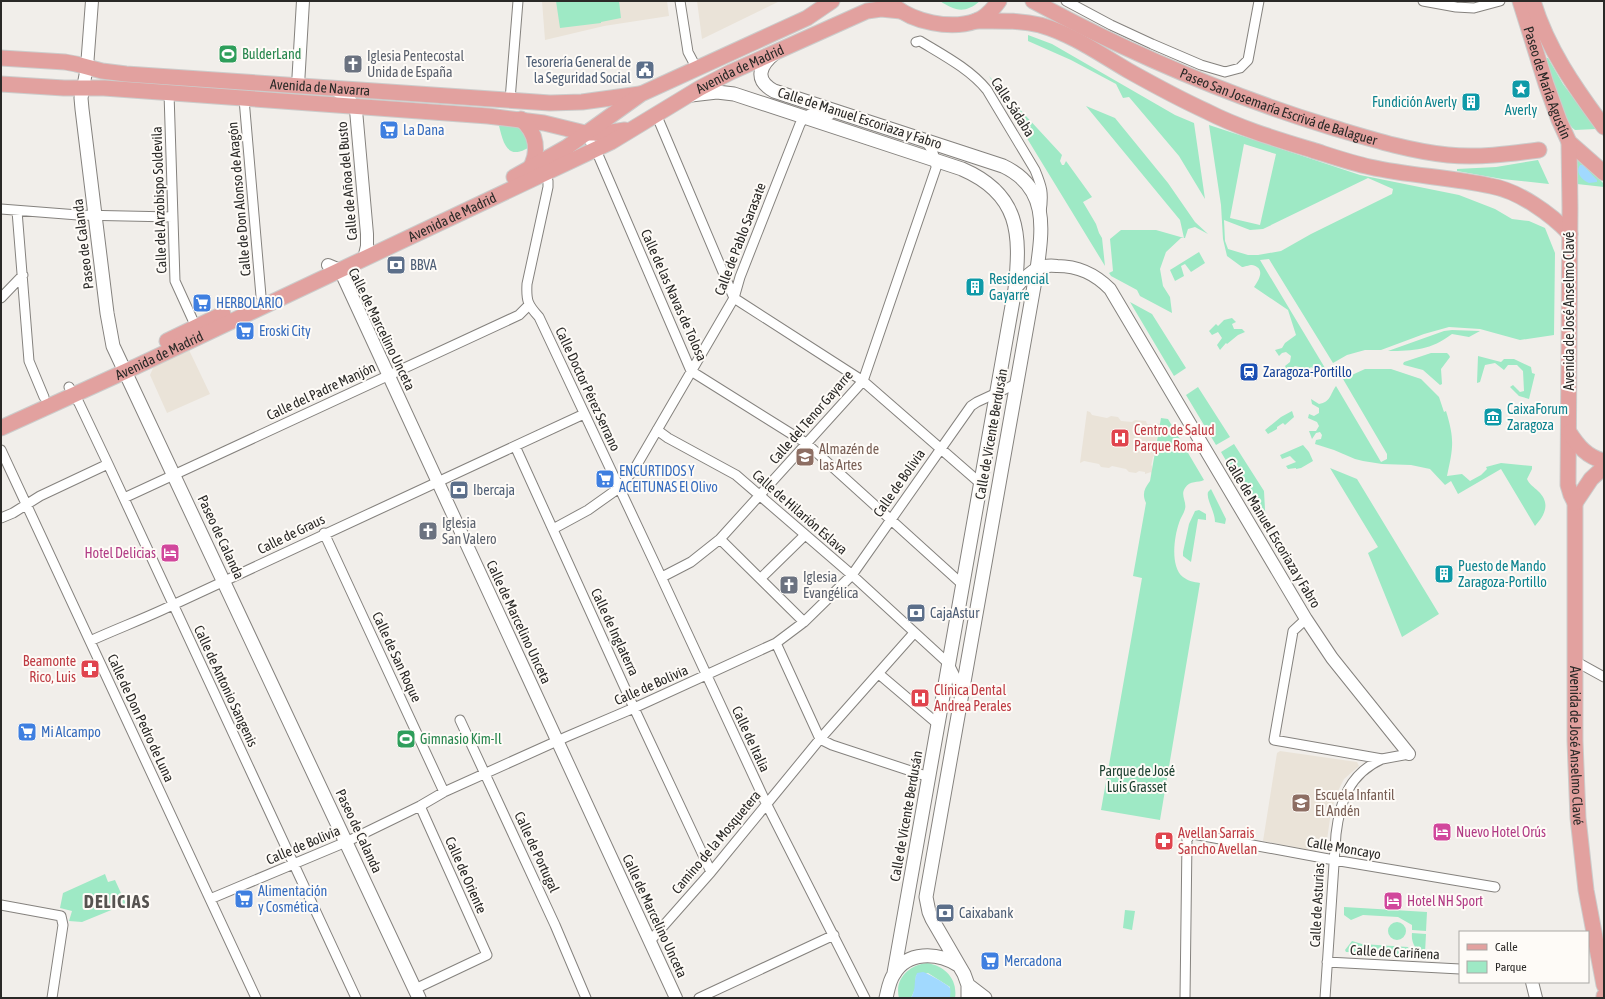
<svg xmlns="http://www.w3.org/2000/svg" width="1605" height="999" font-family="'Asap Condensed',sans-serif">
<style>
.built{fill:#eae3d8}
.green{fill:#9ee9c5;fill-rule:evenodd}
.water{fill:#a1d9fe}
.lines{fill:none;stroke-linecap:round;stroke-linejoin:round}
.minor-casing{stroke:#85827e;stroke-width:11}
.tertiary-casing{stroke:#85827e;stroke-width:14}
.secondary-casing{stroke:#85827e;stroke-width:15}
.primary-casing{stroke:#cccccb;stroke-width:17}
.minor{stroke:#fff;stroke-width:9}
.tertiary{stroke:#fff;stroke-width:12}
.secondary{stroke:#fff;stroke-width:13}
.primary{stroke:#e2a19f;stroke-width:15}
.labels{text-anchor:middle;stroke-width:4;stroke-linejoin:round;paint-order:stroke}
.leisure-label{font-size:14px;fill:#27864d;stroke:#fefbf7;text-anchor:start}
.worship-label{font-size:14px;fill:#5b616d;stroke:#fefbf7;text-anchor:start}
.service-label{font-size:14px;fill:#4e5e75;stroke:#fefbf7;text-anchor:start}
.street-label{font-size:14px;fill:#2a2927;stroke:#fefbf7}
.culture-label{font-size:14px;fill:#0d838f;stroke:#fefbf7;text-anchor:start}
.shop-label{font-size:14px;fill:#366cbe;stroke:#fefbf7;text-anchor:start}
.transit-label{font-size:14px;fill:#164399;stroke:#fefbf7;text-anchor:start}
.health-label{font-size:14px;fill:#be3a42;stroke:#fefbf7;text-anchor:start}
.education-label{font-size:14px;fill:#785e54;stroke:#fefbf7;text-anchor:start}
.hotel-label{font-size:14px;fill:#b23c85;stroke:#fefbf7;text-anchor:start}
.park-label{font-size:14px;fill:#1b3f2f;stroke:#fefbf7}
.district-label{font-size:18px;font-weight:bold;letter-spacing:1px;fill:#565350;stroke:#fefbf7}
</style>
<rect width="100%" height="100%" fill="#f1eeea"/>
<path class="built" d="M542,1H667L669,16L604,26L545,40Z
M697,1H780L702,39Z
M189,350L210,394L167,413L150,375L154,366Z
M1087,411L1090,412L1092,415L1107,418L1111,416L1118,417L1121,421L1132,422L1135,420L1146,421L1147,424L1153,425L1154,423L1162,424L1158,430L1156,444V455L1153,457L1151,466L1152,465V475L1151,472L1145,474V472L1139,471L1136,473L1129,472L1126,469L1112,466L1109,468L1101,467L1099,464L1084,461L1080,463Z
M1280,751L1357,762L1359,766L1344,779L1337,793L1331,812L1327,840L1315,851L1263,841L1277,753Z"/>
<path class="green" d="M556,1H619L621,18L601,22V23L560,28Z
M940,1H980C965,14 955,11 940,1Z
M1028,35L1052,44L1175,115L1194,123L1205,199L1179,156L1129,97L1123,98L1116,84L1071,60L1028,41Z
M1546,58H1548L1563,84L1596,128V129L1575,130C1562,121 1550,74 1546,58Z
M989,76L1062,155L1060,161L1062,165H1064L1066,161L1092,197L1083,202L1096,224L1099,233L1102,238L1105,266Z
M1086,106L1115,118L1168,183L1195,222L1208,234L1195,227L1188,229L1185,238H1181L1166,252L1160,269L1163,286L1170,297L1172,313L1140,296L1137,290L1111,276L1109,273L1113,271L1110,239L1121,230H1156L1184,238L1180,220Z
M498,122L521,128L531,146C506,163 503,141 498,122Z
M1209,125L1360,175L1459,195L1495,209L1512,219L1529,221L1545,228L1555,253L1554,335L1520,340L1480,329L1449,327L1424,334L1381,350H1365L1347,355L1333,363L1269,259L1260,260L1325,368L1319,372L1311,367L1308,370H1302L1299,367L1295,366L1292,368L1291,372H1288L1285,366L1290,362L1291,356L1286,352L1282,353L1279,356L1275,350L1282,348L1285,343L1296,335L1288,310L1254,287C1259,280 1266,268 1252,265C1249,265 1244,267 1242,267L1227,256L1223,239L1221,205ZM1244,144L1276,154L1260,225L1230,218ZM1368,178L1393,189L1392,194L1311,234L1281,251L1258,255H1248L1228,249L1225,241L1224,220L1250,230L1263,229Z
M1576,155L1604,184V187L1577,184Z
M1538,160L1549,184L1502,179L1457,171V169L1496,167Z
M1199,252L1205,263L1191,272L1185,264L1181,266L1184,276L1175,281L1170,270Z
M1130,302L1152,314L1186,368L1174,376Z
M1232,318L1236,322L1232,324L1234,329H1242L1245,332L1238,335L1227,344L1226,343L1220,350L1217,345L1222,338L1218,332L1212,335L1209,331L1216,324L1218,326L1224,320Z
M1452,330L1480,331L1469,337L1452,334C1431,350 1414,351 1388,351L1444,331Z
M1431,353H1447L1449,355L1450,357L1441,369L1442,384L1440,385L1423,370L1404,365L1403,364L1404,362Z
M1478,356L1501,362L1504,359H1514L1531,367L1532,373L1535,374L1529,399L1519,396L1510,387L1513,385L1520,392L1524,391L1523,371L1517,365H1508L1504,370L1495,363L1485,365L1480,382L1477,383Z
M1365,369H1391L1421,379L1439,397L1444,412L1446,411C1455,440 1453,448 1447,476L1462,474L1470,481L1481,475L1487,469L1486,467L1501,463L1532,466V469L1527,479C1529,484 1534,487 1538,491C1551,503 1545,515 1535,526L1501,469L1458,494L1451,481L1445,485L1430,469L1411,465L1382,464L1363,461L1355,459L1334,450L1315,444L1316,440L1321,439L1322,435L1320,432L1316,433L1312,439L1309,431H1316L1319,426L1317,422L1308,418L1309,414L1314,416L1319,413V408L1312,404L1311,399L1319,404C1331,402 1330,394 1336,386L1381,462L1387,459V454L1343,379Z
M1198,387L1230,437L1216,445L1186,395Z
M1292,411L1294,417L1285,425L1283,423L1277,427V429L1268,434L1265,430L1281,417Z
M1161,418L1168,419L1204,480C1198,483 1190,480 1185,488C1180,495 1187,502 1185,509C1184,514 1180,518 1179,523C1174,537 1170,567 1183,577C1188,581 1194,582 1200,583L1160,820L1101,810L1142,578L1133,576L1146,503C1142,494 1144,489 1150,481Z
M1234,444L1264,491L1266,528L1221,452Z
M1303,445L1309,452L1313,461L1301,468L1296,469V468L1288,469L1286,466L1296,462L1290,456L1282,459L1280,455Z
M1330,468L1357,479L1439,614L1402,637L1368,553L1378,547Z
M1211,489L1226,519L1225,524L1215,522C1215,511 1206,500 1208,492Z
M1199,510L1206,514V520L1198,519L1191,562L1183,556V552L1189,524L1195,511Z
M105,874L108,882L115,880L126,904L82,922L69,921L72,911L60,908L63,893Z
M1344,907L1427,912L1426,931L1412,930V925L1398,917L1363,915L1351,920L1344,915Z
M1125,910L1135,911L1132,930L1123,928Z
M1388 931a9 9 0 1 1 18 0a9 9 0 1 1-18 0Z
M1412,933L1426,934L1425,953C1415,951 1411,942 1412,933Z
M1352,941L1362,944L1408,947L1411,955L1346,952L1345,950Z
M927,963C945,966 958,979 955,998H950V987L928,973L916,975L915,989L911,998H899C894,978 910,965 927,963Z"/>
<path class="water" d="M1580,165H1583L1597,180V182L1589,183C1582,180 1575,173 1580,165Z
M923,972C927,973 949,985 950,988C951,992 950,995 950,998H911C917,987 913,982 917,973Z"/>
<g class="lines">
<defs>
<path id="minor" d="M680,1L688,52L697,69
M1066,1L1111,25L1152,44L1201,65L1225,72L1240,68L1248,60L1259,1
M1423,1L1456,7L1474,8L1500,1
M916,42L920,41C943,55 970,69 987,90L1035,170C1042,187 1044,193 1041,212
M169,93L175,281L196,327
M244,99L261,296
M510,100L518,1
M656,114L734,298L863,381L980,483
M585,133L599,157L691,371L806,443L963,585
M545,173L548,181V187L527,284C526,301 528,305 539,317L657,568L766,803L865,998
M1,209L78,215L173,217
M17,211L29,361L44,397
M1,298L23,275
M69,387L79,403L108,464L356,998
M657,430L668,438L736,475L852,575L949,664L955,676L960,694
M515,446L634,708L711,872
M1,450L256,998
M124,498L519,315L528,306
M1,518L13,513L40,496L108,464
M553,529L588,510L619,488L635,468L734,298L740,277L800,124C808,110 816,112 830,115
M324,533L444,792
M720,539L804,622
M662,577L691,562L720,539L863,381L936,168C936,157 933,149 925,141
M761,578L805,535
M1306,619L1293,631L1292,637L1274,740L1382,759L1409,754
M90,641C114,630 138,621 162,610C302,544 444,480 584,414
M776,643L820,739L832,745L929,777
M1575,661L1604,677
M879,674L939,725
M460,720L555,925L586,998
M210,899L346,842L420,806L444,792L566,737L634,708L776,643L804,622L852,575L971,406L977,402L1016,384
M1,905L61,916L63,925L52,998
M650,941L711,872L820,739L914,633
M1327,962L1460,969
M415,989L487,955L420,806
M699,998L834,935
M1185,998L1187,840L1190,835L1193,834L1334,860L1495,887
M1325,998L1336,834C1340,801 1349,774 1382,759"/>
<path id="tertiary" d="M298,85L303,1
M83,88L87,67L92,1
M333,88L349,99L356,110L367,234V246L364,259
M328,265L340,270L676,998
M1015,289C1021,282 1027,274 1036,269C1042,266 1049,265 1057,266C1079,266 1095,274 1110,289L1306,619L1332,658L1409,754
M1532,982L1536,998"/>
<path id="secondary" d="M775,53C759,66 754,80 774,91L1003,166C1048,187 1043,227 1037,269L926,897L929,912L932,919L964,974L968,985V998
M83,88L81,98L82,109L107,313L113,346L419,998
M691,95L717,92L734,94L962,169C1020,194 1021,234 1015,289L894,973
M968,985L985,998
M886,998C888,990 889,981 894,974C907,951 937,952 958,965"/>
<g id="primary">
<path id="s1" d="M1033,1C1129,53 1229,96 1334,128C1371,139 1409,151 1448,155C1478,158 1509,154 1539,150"/>
<path id="s2" d="M1520,1L1546,84L1559,120L1569,142L1604,173"/>
<path d="M1533,1C1547,48 1575,88 1604,127"/>
<path d="M893,5C913,22 950,30 976,21C986,18 993,9 999,1"/>
<path d="M976,21C998,21 1019,20 1040,25C1072,34 1100,54 1129,71C1154,85 1180,99 1206,111C1239,128 1276,139 1312,150C1331,156 1351,163 1370,167C1410,176 1451,177 1491,186C1519,191 1551,214 1570,234"/>
<path id="s3" d="M1,58L65,62L76,64L102,71L126,74L550,103L582,102L640,94"/>
<path d="M1,84L64,88H104L488,116L544,123L585,133H605L625,130"/>
<path d="M521,119C537,133 540,152 529,170H531"/>
<path id="s4" d="M1569,142L1570,208L1568,485L1571,495L1575,503V741L1578,818L1586,890L1604,985"/>
<path d="M514,177L567,147L641,94L807,18L832,1"/>
<path d="M167,341L223,314"/>
<path id="s5" d="M1,428L135,367L611,142L700,88L731,72L867,11L881,9L901,11"/>
<path d="M1569,432C1578,446 1587,457 1604,461"/>
<path d="M1575,503L1591,479L1604,467"/>
<path d="M1604,998V996"/>
</g>
</defs>
<use href="#minor" class="minor-casing"/>
<use href="#tertiary" class="tertiary-casing"/>
<use href="#secondary" class="secondary-casing"/>
<use href="#primary" class="primary-casing"/>
<use href="#minor" class="minor"/>
<use href="#tertiary" class="tertiary"/>
<use href="#secondary" class="secondary"/>
<use href="#primary" class="primary"/>
</g>
<defs>
<symbol id="stadium-square" viewBox="-11 -11 22 22"><rect x="-9" y="-9" width="18" height="18" rx="4" fill="#2e9e5b" stroke="#fefbf7"/><path d="M0-5a6.5 5 0 1 0 0 10a6.5 5 0 1 0 0-10ZM-3.5-1.8h7v3.6h-7Z" fill="#fff"/></symbol>
<symbol id="church-square" viewBox="-11 -11 22 22"><rect x="-9" y="-9" width="18" height="18" rx="4" fill="#6b7280" stroke="#fefbf7"/><path d="M-1.2-6h2.4v3.5h3.3v2.4h-3.3V6h-2.4V-.1h-3.3v-2.4h3.3Z" fill="#fff"/></symbol>
<symbol id="civic-square" viewBox="-11 -11 22 22"><rect x="-9" y="-9" width="18" height="18" rx="4" fill="#5c6f8a" stroke="#fefbf7"/><path d="M-.6-6.5H3V-4.5H.6V-3L4-1V1h2V6H-6V1h2V-1L-.6-3ZM-1.2 2.5V6h2.4V2.5Z" fill="#fff"/></symbol>
<symbol id="sight-square" viewBox="-11 -11 22 22"><rect x="-9" y="-9" width="18" height="18" rx="4" fill="#0f9aa8" stroke="#fefbf7"/><path d="M0-6L1.8-2.2L6-1.7L2.9 1.2L3.7 5.4L0 3.3L-3.7 5.4L-2.9 1.2L-6-1.7L-1.8-2.2Z" fill="#fff"/></symbol>
<symbol id="building-square" viewBox="-11 -11 22 22"><rect x="-9" y="-9" width="18" height="18" rx="4" fill="#0f9aa8" stroke="#fefbf7"/><path d="M-4-6H4V6H1V3H-1V6H-4ZM-2.5-4.3h1.7v1.8h-1.7ZM.8-4.3h1.7v1.8H.8ZM-2.5-1h1.7V.8h-1.7ZM.8-1h1.7V.8H.8Z" fill="#fff"/></symbol>
<symbol id="supermarket-square" viewBox="-11 -11 22 22"><rect x="-9" y="-9" width="18" height="18" rx="4" fill="#3f7fe0" stroke="#fefbf7"/><path d="M-6-5.5h2.5l.6 2H6L4.5 2H-2.5L-4.4-4H-6ZM-1.5 3.2a1.3 1.3 0 1 0 .1 0ZM3 3.2a1.3 1.3 0 1 0 .1 0Z" fill="#fff"/></symbol>
<symbol id="bank-square" viewBox="-11 -11 22 22"><rect x="-9" y="-9" width="18" height="18" rx="4" fill="#5c6f8a" stroke="#fefbf7"/><path d="M-6-4H6V4H-6ZM0-2.3a2.3 2.3 0 1 0 0 4.6a2.3 2.3 0 1 0 0-4.6Z" fill="#fff"/></symbol>
<symbol id="station-square" viewBox="-11 -11 22 22"><rect x="-9" y="-9" width="18" height="18" rx="4" fill="#1a4fb4" stroke="#fefbf7"/><path d="M-3-6H3Q5-6 5-4V2Q5 4 3 4L4.5 6H3L1.5 4h-3L-3 6H-4.5L-3 4Q-5 4-5 2V-4Q-5-6-3-6ZM-3.5-4v3h7v-3ZM-3.5 1v1.5H-2V1ZM2 1v1.5H3.5V1Z" fill="#fff"/></symbol>
<symbol id="museum-square" viewBox="-11 -11 22 22"><rect x="-9" y="-9" width="18" height="18" rx="4" fill="#0f9aa8" stroke="#fefbf7"/><path d="M0-6L6-3V-2H-6V-3ZM-5-1h2V3h-2ZM-1-1h2V3h-2ZM3-1h2V3H3ZM-6 4H6V6H-6Z" fill="#fff"/></symbol>
<symbol id="hospital-square" viewBox="-11 -11 22 22"><rect x="-9" y="-9" width="18" height="18" rx="4" fill="#e0444e" stroke="#fefbf7"/><path d="M-5-5h3v3.5h4V-5h3V5h-3V1.5h-4V5h-3Z" fill="#fff"/></symbol>
<symbol id="school-square" viewBox="-11 -11 22 22"><rect x="-9" y="-9" width="18" height="18" rx="4" fill="#8d6e63" stroke="#fefbf7"/><path d="M0-5L7-2L0 1L-7-2ZM-4 1L0 2.5L4 1V4Q0 6-4 4Z" fill="#fff"/></symbol>
<symbol id="hotel-square" viewBox="-11 -11 22 22"><rect x="-9" y="-9" width="18" height="18" rx="4" fill="#d1479c" stroke="#fefbf7"/><path d="M-6-4.5h1.5V1H6V5H4.5V3h-9V5H-6ZM-4 0a1.8 1.8 0 1 1 3.6 0ZM.5 0V-2.5h3Q6-2.5 6 0Z" fill="#fff"/></symbol>
<symbol id="pharmacy-square" viewBox="-11 -11 22 22"><rect x="-9" y="-9" width="18" height="18" rx="4" fill="#e0444e" stroke="#fefbf7"/><path d="M-2-6h4v4h4v4h-4v4h-4v-4h-4v-4h4Z" fill="#fff"/></symbol>
</defs>
<g fill-rule="evenodd">
<use href="#stadium-square" x="217" y="43" width="22" height="22"/>
<use href="#church-square" x="342" y="53" width="22" height="22"/>
<use href="#civic-square" x="634" y="59" width="22" height="22"/>
<use href="#sight-square" x="1510" y="78" width="22" height="22"/>
<use href="#building-square" x="1460" y="91" width="22" height="22"/>
<use href="#supermarket-square" x="378" y="119" width="22" height="22"/>
<use href="#bank-square" x="385" y="254" width="22" height="22"/>
<use href="#building-square" x="964" y="276" width="22" height="22"/>
<use href="#supermarket-square" x="191" y="292" width="22" height="22"/>
<use href="#supermarket-square" x="234" y="320" width="22" height="22"/>
<use href="#station-square" x="1238" y="361" width="22" height="22"/>
<use href="#museum-square" x="1482" y="406" width="22" height="22"/>
<use href="#hospital-square" x="1109" y="427" width="22" height="22"/>
<use href="#school-square" x="794" y="446" width="22" height="22"/>
<use href="#supermarket-square" x="594" y="468" width="22" height="22"/>
<use href="#bank-square" x="448" y="479" width="22" height="22"/>
<use href="#church-square" x="417" y="520" width="22" height="22"/>
<use href="#hotel-square" x="159" y="542" width="22" height="22"/>
<use href="#building-square" x="1433" y="563" width="22" height="22"/>
<use href="#church-square" x="778" y="574" width="22" height="22"/>
<use href="#bank-square" x="905" y="602" width="22" height="22"/>
<use href="#pharmacy-square" x="79" y="658" width="22" height="22"/>
<use href="#hospital-square" x="909" y="687" width="22" height="22"/>
<use href="#supermarket-square" x="16" y="721" width="22" height="22"/>
<use href="#stadium-square" x="395" y="728" width="22" height="22"/>
<use href="#school-square" x="1290" y="792" width="22" height="22"/>
<use href="#hotel-square" x="1431" y="821" width="22" height="22"/>
<use href="#pharmacy-square" x="1153" y="830" width="22" height="22"/>
<use href="#supermarket-square" x="233" y="888" width="22" height="22"/>
<use href="#hotel-square" x="1382" y="890" width="22" height="22"/>
<use href="#bank-square" x="934" y="902" width="22" height="22"/>
<use href="#supermarket-square" x="979" y="950" width="22" height="22"/>
</g>
<g class="labels">
<g class="leisure-label">
<text x="242" y="59">BulderLand</text>
<text x="420" y="744">Gimnasio Kim-Il</text>
</g>
<g class="worship-label">
<text x="367" y="61">Iglesia Pentecostal<tspan x="367" dy="16">Unida de España</tspan></text>
<text x="442" y="528">Iglesia<tspan x="442" dy="16">San Valero</tspan></text>
<text x="803" y="582">Iglesia<tspan x="803" dy="16">Evangélica</tspan></text>
</g>
<g class="service-label">
<text x="631" y="67" text-anchor="end">Tesorería General de<tspan x="631" dy="16">la Seguridad Social</tspan></text>
<text x="410" y="270">BBVA</text>
<text x="473" y="495">Ibercaja</text>
<text x="930" y="618">CajaAstur</text>
<text x="959" y="918">Caixabank</text>
</g>
<g class="street-label">
<text dy="5" stroke="none"><textPath href="#s5" startOffset="822">Avenida de Madrid</textPath></text>
<text dy="5" stroke="none"><textPath href="#s2" startOffset="86">Paseo de María Agustín</textPath></text>
<text dy="5" stroke="none"><textPath href="#s3" startOffset="321">Avenida de Navarra</textPath></text>
<text dy="5" stroke="none"><textPath href="#s1" startOffset="268">Paseo San Josemaría Escrivá de Balaguer</textPath></text>
<text transform="translate(1013 107) rotate(57)" y="5">Calle Sádaba</text>
<text transform="translate(860 118) rotate(18)" y="5">Calle de Manuel Escoriaza y Fabro</text>
<text transform="translate(347 181) rotate(-95)" y="5">Calle de Añoa del Busto</text>
<text transform="translate(239 199) rotate(-95)" y="5">Calle de Don Alonso de Aragón</text>
<text transform="translate(159 200) rotate(-92)" y="5">Calle del Arzobispo Soldevila</text>
<text dy="5" stroke="none"><textPath href="#s5" startOffset="498">Avenida de Madrid</textPath></text>
<text transform="translate(740 239) rotate(-69)" y="5">Calle de Pablo Sarasate</text>
<text transform="translate(83 244) rotate(-97)" y="5">Paseo de Calanda</text>
<text transform="translate(674 295) rotate(66)" y="5">Calle de las Navas de Tolosa</text>
<text transform="translate(1569 311) rotate(-90)" y="5">Avenida de José Anselmo Clavé</text>
<text transform="translate(382 329) rotate(64)" y="5">Calle de Marcelino Unceta</text>
<text dy="5" stroke="none"><textPath href="#s5" startOffset="174">Avenida de Madrid</textPath></text>
<text transform="translate(588 389) rotate(65)" y="5">Calle Doctor Pérez Serrano</text>
<text transform="translate(321 391) rotate(-25)" y="5">Calle del Padre Manjón</text>
<text transform="translate(811 417) rotate(-49)" y="5">Calle del Tenor Gayarre</text>
<text transform="translate(991 434) rotate(-80)" y="5">Calle de Vicente Berdusán</text>
<text transform="translate(899 483) rotate(-55)" y="5">Calle de Bolivia</text>
<text transform="translate(800 512) rotate(41)" y="5">Calle de Hilarión Eslava</text>
<text transform="translate(1273 533) rotate(59)" y="5">Calle de Manuel Escoriaza y Fabro</text>
<text transform="translate(291 534) rotate(-26)" y="5">Calle de Graus</text>
<text transform="translate(221 537) rotate(65)" y="5">Paseo de Calanda</text>
<text transform="translate(519 622) rotate(65)" y="5">Calle de Marcelino Unceta</text>
<text transform="translate(615 632) rotate(65)" y="5">Calle de Inglaterra</text>
<text transform="translate(397 657) rotate(65)" y="5">Calle de San Roque</text>
<text transform="translate(651 685) rotate(-24)" y="5">Calle de Bolivia</text>
<text transform="translate(226 686) rotate(65)" y="5">Calle de Antonio Sangenis</text>
<text transform="translate(141 718) rotate(65)" y="5">Calle de Don Pedro de Luna</text>
<text transform="translate(751 739) rotate(65)" y="5">Calle de Italia</text>
<text dy="5" stroke="none"><textPath href="#s4" startOffset="605">Avenida de José Anselmo Clavé</textPath></text>
<text transform="translate(906 816) rotate(-80)" y="5">Calle de Vicente Berdusán</text>
<text transform="translate(359 831) rotate(65)" y="5">Paseo de Calanda</text>
<text transform="translate(716 842) rotate(-50)" y="5">Camino de la Mosquetera</text>
<text transform="translate(303 845) rotate(-23)" y="5">Calle de Bolivia</text>
<text transform="translate(1344 848) rotate(10)" y="5">Calle Moncayo</text>
<text transform="translate(537 852) rotate(65)" y="5">Calle de Portugal</text>
<text transform="translate(466 875) rotate(66)" y="5">Calle de Oriente</text>
<text transform="translate(1317 905) rotate(-87)" y="5">Calle de Asturias</text>
<text transform="translate(655 916) rotate(65)" y="5">Calle de Marcelino Unceta</text>
<text transform="translate(1395 952) rotate(3)" y="5">Calle de Cariñena</text>
</g>
<g class="culture-label">
<text x="1457" y="107" text-anchor="end">Fundición Averly</text>
<text x="1521" y="115" text-anchor="middle">Averly</text>
<text x="989" y="284">Residencial<tspan x="989" dy="16">Gayarre</tspan></text>
<text x="1507" y="414">CaixaForum<tspan x="1507" dy="16">Zaragoza</tspan></text>
<text x="1458" y="571">Puesto de Mando<tspan x="1458" dy="16">Zaragoza-Portillo</tspan></text>
</g>
<g class="shop-label">
<text x="403" y="135">La Dana</text>
<text x="216" y="308">HERBOLARIO</text>
<text x="259" y="336">Eroski City</text>
<text x="619" y="476">ENCURTIDOS Y<tspan x="619" dy="16">ACEITUNAS El Olivo</tspan></text>
<text x="41" y="737">Mi Alcampo</text>
<text x="258" y="896">Alimentación<tspan x="258" dy="16">y Cosmética</tspan></text>
<text x="1004" y="966">Mercadona</text>
</g>
<g class="transit-label">
<text x="1263" y="377">Zaragoza-Portillo</text>
</g>
<g class="health-label">
<text x="1134" y="435">Centro de Salud<tspan x="1134" dy="16">Parque Roma</tspan></text>
<text x="76" y="666" text-anchor="end">Beamonte<tspan x="76" dy="16">Rico, Luis</tspan></text>
<text x="934" y="695">Clínica Dental<tspan x="934" dy="16">Andrea Perales</tspan></text>
<text x="1178" y="838">Avellan Sarrais<tspan x="1178" dy="16">Sancho Avellan</tspan></text>
</g>
<g class="education-label">
<text x="819" y="454">Almazén de<tspan x="819" dy="16">las Artes</tspan></text>
<text x="1315" y="800">Escuela Infantil<tspan x="1315" dy="16">El Andén</tspan></text>
</g>
<g class="hotel-label">
<text x="156" y="558" text-anchor="end">Hotel Delicias</text>
<text x="1456" y="837">Nuevo Hotel Orús</text>
<text x="1407" y="906">Hotel NH Sport</text>
</g>
<g class="park-label">
<text x="1137" y="776">Parque de José<tspan x="1137" dy="16">Luis Grasset</tspan></text>
</g>
<g class="district-label">
<text x="117" y="908">DELICIAS</text>
</g>
</g>
<rect width="1605" height="999" fill="none" stroke="#2a2927" stroke-width="4"/>
<rect x="1459" y="931" width="130" height="52" fill="#fefbf7" stroke="#a9a7a4"/>
<rect x="1467" y="944" width="20" height="6" fill="#e2a19f" stroke="#a9a7a4"/>
<text x="1495" y="951" font-size="12" fill="#2a2927">Calle</text>
<rect x="1467" y="961" width="20" height="12" fill="#9ee9c5" stroke="#a9a7a4"/>
<text x="1495" y="971" font-size="12" fill="#2a2927">Parque</text>
</svg>
